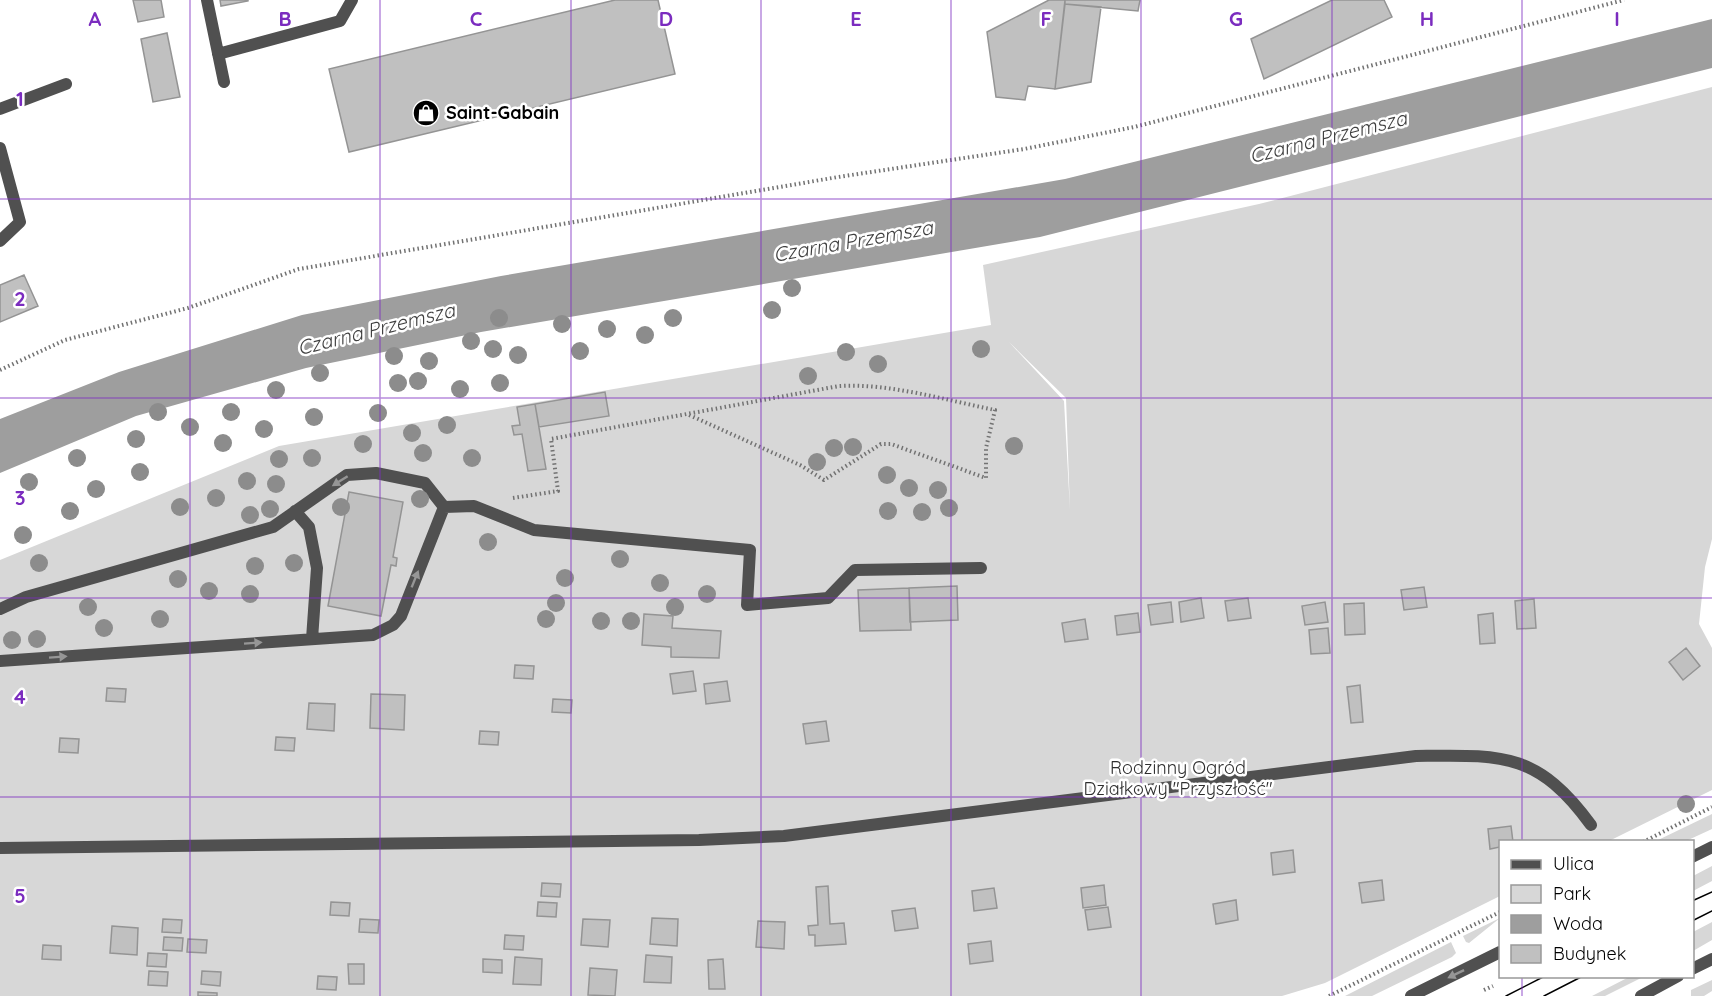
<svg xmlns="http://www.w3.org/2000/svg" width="1712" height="996" font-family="Quicksand,sans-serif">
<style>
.green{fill:#d7d7d7;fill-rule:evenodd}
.water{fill:#9e9e9e}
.building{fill:#c0c0c0;stroke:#949494;stroke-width:1.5}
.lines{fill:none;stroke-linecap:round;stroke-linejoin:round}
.path{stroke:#727272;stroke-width:4;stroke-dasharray:1.5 3;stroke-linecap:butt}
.service{stroke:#505050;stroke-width:12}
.tertiary{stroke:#505050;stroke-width:12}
.tram{stroke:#000;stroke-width:1.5}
.tree{fill:#8c8c8c}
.oneway{fill:#969696}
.grid{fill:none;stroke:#7b2cbf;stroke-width:1.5;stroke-opacity:0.55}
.labels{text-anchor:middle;stroke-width:5;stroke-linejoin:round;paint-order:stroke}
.poi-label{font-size:18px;font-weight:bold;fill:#000;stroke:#fff;text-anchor:start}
.park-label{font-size:18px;fill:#2e2e2e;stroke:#fff}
.water-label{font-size:20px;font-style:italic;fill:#3f3f3f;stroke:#fff}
.grid-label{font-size:20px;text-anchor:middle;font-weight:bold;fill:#7b2cbf;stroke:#fff;stroke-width:5;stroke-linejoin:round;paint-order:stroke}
</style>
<rect width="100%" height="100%" fill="#fff"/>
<path class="green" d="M1712,87V539L1705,567L1699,624L1712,648V790L1609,841L1500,842V896L1325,983L1282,996H0V560L279,446L991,325L983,265L1259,204ZM1009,342L1066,398L1070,510L1064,401Z
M1712,814V829L1686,841H1656Z
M1712,866V881L1693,891V876Z
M1500,918L1469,943L1466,942L1463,936Z
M1712,922V940L1693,951V932Z
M1451,942L1456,953L1452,957L1372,996H1345Z
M1631,976L1643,977L1605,996H1592Z
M1712,980V991L1704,996H1691V990Z"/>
<path class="water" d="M1712,19V68L1040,237L481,332L306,368L136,416L0,473V419L119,372L302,315L501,276L1065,179Z"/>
<path class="building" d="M133,0H161L164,17L138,22Z
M220,0H248V1L221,6Z
M615,0H658L675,74L349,152L329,69Z
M1049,0H1065L1055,89L1028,86L1025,100L996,97L987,32Z
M1065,0H1140L1138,11L1065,4Z
M1332,0H1384L1392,17L1264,79L1251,39Z
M1065,4L1101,7L1091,82L1055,89Z
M167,33L180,97L153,102L141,39Z
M24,275L38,306L0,322V285Z
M605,392L609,416L539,427L535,404Z
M535,404L546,469L528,471L522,434L514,435L512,426L520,425L517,407Z
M349,492L403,502L393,557L397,558L396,566L391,565L381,616L328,606Z
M957,586L958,620L910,622L909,588Z
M1424,587L1427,607L1404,610L1401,590Z
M909,588L911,630L860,631L858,590Z
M1201,598L1204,618L1181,622L1179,602Z
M1248,598L1251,618L1228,621L1225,601Z
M1534,599L1536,628L1517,629L1515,601Z
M1171,602L1173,622L1151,625L1148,605Z
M1325,602L1328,622L1305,625L1302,606Z
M1364,603L1365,634L1345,635L1344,604Z
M1138,613L1140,632L1117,635L1115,616Z
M1493,613L1495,643L1480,644L1478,615Z
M644,614L673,616L672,628L721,631L719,658L671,657V647L642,645Z
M1085,619L1088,639L1065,642L1062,623Z
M1328,628L1330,653L1311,654L1309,630Z
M1686,648L1700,666L1683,680L1669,662Z
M515,665L534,666L533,679L514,678Z
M693,671L696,691L673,694L670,674Z
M727,681L730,701L706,704L704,684Z
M1360,685L1363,722L1351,723L1347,687Z
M107,688L126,689L125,702L106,701Z
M371,694L405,695L404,730L370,728Z
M553,699L572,700L571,713L552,712Z
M309,703L335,704L334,731L307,729Z
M826,721L829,741L806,744L803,724Z
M480,731L499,732L498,745L479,744Z
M276,737L295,738L294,751L275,750Z
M60,738L79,739L78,753L59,752Z
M1511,826L1513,842H1500V847L1490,849L1488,829Z
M1293,850L1295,872L1273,875L1271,853Z
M1382,880L1384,900L1362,903L1359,883Z
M542,883L561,884L560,897L541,896Z
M1104,885L1106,905L1083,908L1081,888Z
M828,886L830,924L844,923L846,944L815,946V935H809L808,926L818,925L816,887Z
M994,888L997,908L974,911L972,891Z
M1236,900L1238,920L1216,924L1213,904Z
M331,902L350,903L349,916L330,915Z
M538,902L557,903L556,917L537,916Z
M1108,907L1111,927L1088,930L1085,910Z
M915,908L918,928L895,931L892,911Z
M652,918L678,919L677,946L650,944Z
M163,919L182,920L181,933L162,932Z
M360,919L379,920L378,933L359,932Z
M583,919L610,920L608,947L581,945Z
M758,921L785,922L784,949L756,947Z
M112,926L138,928L137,955L110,953Z
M505,935L524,936L523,950L504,949Z
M164,937L183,938L182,951L163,950Z
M188,939L207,940L206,953L187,952Z
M991,941L993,961L970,964L968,944Z
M43,945L61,946V960L42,959Z
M148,953L167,954L166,967L147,966Z
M646,955L672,957L671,983L644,982Z
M515,957L542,959L541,985L513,984Z
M483,959L502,960V973L483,972Z
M723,959L725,989H709L708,960Z
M348,964H364V984H349Z
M590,968L617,970L615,996L588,995Z
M149,971L168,972L167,986L148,985Z
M202,971L221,972L220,986L201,984Z
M318,976L337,977L336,990L317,989Z
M198,992L217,993V996H198Z"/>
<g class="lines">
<path class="path" d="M0,370L65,340L188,308L299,269L838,177L1024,149L1134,127L1624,0
M513,498L558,491L551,439L839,386C890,383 945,400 995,410L986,448V478L891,444H881L824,480L800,465L687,414
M1643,842L1712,807
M1484,990L1493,986
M1329,996L1500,912"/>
<path class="service" d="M207,0L224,82
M218,54L340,21L352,0
M0,109L66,84
M0,148L20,222L0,241
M444,507L474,506L534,530L750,550L747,605L828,598L855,570L981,568
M295,511L309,527L317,568L312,639
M0,609L26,597L273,527L347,475L376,473L425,483L444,507L401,616L393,625L373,635L0,661
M0,848L699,840L784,836L1416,756C1501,755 1537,751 1591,825"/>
<path class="tertiary" d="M1692,857L1712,847
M1692,969L1712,959
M1411,996L1500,952
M1641,996L1678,976"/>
<path class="tram" d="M1692,901L1712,892
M1692,921L1712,911
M1506,996L1545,976
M1544,996L1583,976"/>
</g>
<g class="tree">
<circle cx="792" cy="288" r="9"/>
<circle cx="772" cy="310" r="9"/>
<circle cx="499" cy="318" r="9"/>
<circle cx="673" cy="318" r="9"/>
<circle cx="562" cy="324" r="9"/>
<circle cx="607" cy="329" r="9"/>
<circle cx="645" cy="335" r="9"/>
<circle cx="471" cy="341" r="9"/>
<circle cx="493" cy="349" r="9"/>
<circle cx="981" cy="349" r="9"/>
<circle cx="580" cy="351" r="9"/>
<circle cx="846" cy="352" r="9"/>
<circle cx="518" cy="355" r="9"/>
<circle cx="394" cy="356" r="9"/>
<circle cx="429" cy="361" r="9"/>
<circle cx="878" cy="364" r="9"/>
<circle cx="320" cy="373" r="9"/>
<circle cx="808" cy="376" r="9"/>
<circle cx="418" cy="381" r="9"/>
<circle cx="398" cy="383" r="9"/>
<circle cx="500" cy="383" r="9"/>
<circle cx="460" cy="389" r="9"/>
<circle cx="276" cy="390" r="9"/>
<circle cx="158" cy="412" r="9"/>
<circle cx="231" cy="412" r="9"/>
<circle cx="378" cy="413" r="9"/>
<circle cx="314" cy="417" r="9"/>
<circle cx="447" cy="425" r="9"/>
<circle cx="190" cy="427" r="9"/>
<circle cx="264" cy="429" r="9"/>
<circle cx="412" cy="433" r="9"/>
<circle cx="136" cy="439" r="9"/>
<circle cx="223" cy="443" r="9"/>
<circle cx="363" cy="444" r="9"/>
<circle cx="1014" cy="446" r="9"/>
<circle cx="853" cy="447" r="9"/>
<circle cx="834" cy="448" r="9"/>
<circle cx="423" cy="453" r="9"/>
<circle cx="77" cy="458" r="9"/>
<circle cx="312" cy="458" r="9"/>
<circle cx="472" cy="458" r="9"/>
<circle cx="279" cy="459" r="9"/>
<circle cx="817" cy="462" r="9"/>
<circle cx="140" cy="472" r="9"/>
<circle cx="887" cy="475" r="9"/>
<circle cx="247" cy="481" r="9"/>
<circle cx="29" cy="482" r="9"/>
<circle cx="276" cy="484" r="9"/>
<circle cx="909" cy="488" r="9"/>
<circle cx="96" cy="489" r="9"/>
<circle cx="938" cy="490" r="9"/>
<circle cx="216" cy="498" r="9"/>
<circle cx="420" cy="499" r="9"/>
<circle cx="180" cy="507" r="9"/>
<circle cx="341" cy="507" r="9"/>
<circle cx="949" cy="508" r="9"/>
<circle cx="270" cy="509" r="9"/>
<circle cx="70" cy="511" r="9"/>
<circle cx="888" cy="511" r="9"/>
<circle cx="922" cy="512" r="9"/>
<circle cx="250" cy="515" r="9"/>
<circle cx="23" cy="535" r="9"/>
<circle cx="488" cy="542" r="9"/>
<circle cx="620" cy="559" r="9"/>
<circle cx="39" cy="563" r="9"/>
<circle cx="294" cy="563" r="9"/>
<circle cx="255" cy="566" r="9"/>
<circle cx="565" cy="578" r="9"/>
<circle cx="178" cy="579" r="9"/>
<circle cx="660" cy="583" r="9"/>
<circle cx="209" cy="591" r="9"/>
<circle cx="250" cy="594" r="9"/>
<circle cx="707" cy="594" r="9"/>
<circle cx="556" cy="603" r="9"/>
<circle cx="88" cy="607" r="9"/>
<circle cx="675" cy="607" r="9"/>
<circle cx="160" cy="619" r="9"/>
<circle cx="546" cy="619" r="9"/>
<circle cx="601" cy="621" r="9"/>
<circle cx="631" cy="621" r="9"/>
<circle cx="104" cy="628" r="9"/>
<circle cx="37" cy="639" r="9"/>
<circle cx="12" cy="640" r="9"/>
<circle cx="1686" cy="804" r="9"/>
</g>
<defs><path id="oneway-solid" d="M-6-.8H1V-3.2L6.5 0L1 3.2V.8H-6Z" transform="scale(1.5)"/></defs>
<g class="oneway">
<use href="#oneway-solid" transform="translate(340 481) rotate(148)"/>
<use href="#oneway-solid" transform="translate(415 579) rotate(-68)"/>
<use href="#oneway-solid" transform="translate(253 643) rotate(-4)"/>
<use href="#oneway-solid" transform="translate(58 657) rotate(-4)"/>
<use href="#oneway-solid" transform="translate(1456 974) rotate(154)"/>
</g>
<path class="grid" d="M190,0V996M380,0V996M571,0V996M761,0V996M951,0V996M1141,0V996M1332,0V996M1522,0V842M0,199H1712M0,398H1712M0,598H1712M0,797H1712M1522,976V996"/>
<defs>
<symbol id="shop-disc" viewBox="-11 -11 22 22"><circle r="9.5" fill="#000" stroke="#fff"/><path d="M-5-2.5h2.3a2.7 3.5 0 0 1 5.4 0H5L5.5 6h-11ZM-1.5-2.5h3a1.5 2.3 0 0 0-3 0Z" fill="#fff"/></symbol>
</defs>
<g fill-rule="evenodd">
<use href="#shop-disc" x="411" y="98" width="30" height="30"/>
</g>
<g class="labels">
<g class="poi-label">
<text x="446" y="119">Saint-Gabain</text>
</g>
<g class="park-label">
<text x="1178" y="774">Rodzinny Ogród<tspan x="1178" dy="21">Działkowy "Przyszłość"</tspan></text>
</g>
<g class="water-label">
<text transform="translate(1328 137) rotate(-14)" y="7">Czarna Przemsza</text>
<text transform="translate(853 241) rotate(-10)" y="7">Czarna Przemsza</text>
<text transform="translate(376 329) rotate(-14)" y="7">Czarna Przemsza</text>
</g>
</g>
<g class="grid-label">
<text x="95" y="26">A</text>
<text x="285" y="26">B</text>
<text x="476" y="26">C</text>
<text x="666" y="26">D</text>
<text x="856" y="26">E</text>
<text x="1046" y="26">F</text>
<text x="1236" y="26">G</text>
<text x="1427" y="26">H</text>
<text x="1617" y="26">I</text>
<text x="20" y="106">1</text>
<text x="20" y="306">2</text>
<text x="20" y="505">3</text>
<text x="20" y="704">4</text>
<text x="20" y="903">5</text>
</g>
<rect x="1499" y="840" width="195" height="138" fill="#ffffff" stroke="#999999" stroke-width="1.5"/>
<rect x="1511" y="860" width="30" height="9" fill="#505050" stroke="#999999" stroke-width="1.5"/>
<text x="1553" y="870" font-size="18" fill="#000000">Ulica</text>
<rect x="1511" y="885" width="30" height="18" fill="#d7d7d7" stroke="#999999" stroke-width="1.5"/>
<text x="1553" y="900" font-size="18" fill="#000000">Park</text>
<rect x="1511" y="915" width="30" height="18" fill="#9e9e9e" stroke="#999999" stroke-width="1.5"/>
<text x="1553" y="930" font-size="18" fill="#000000">Woda</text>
<rect x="1511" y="945" width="30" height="18" fill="#c0c0c0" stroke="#999999" stroke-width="1.5"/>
<text x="1553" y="960" font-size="18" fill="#000000">Budynek</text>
</svg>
